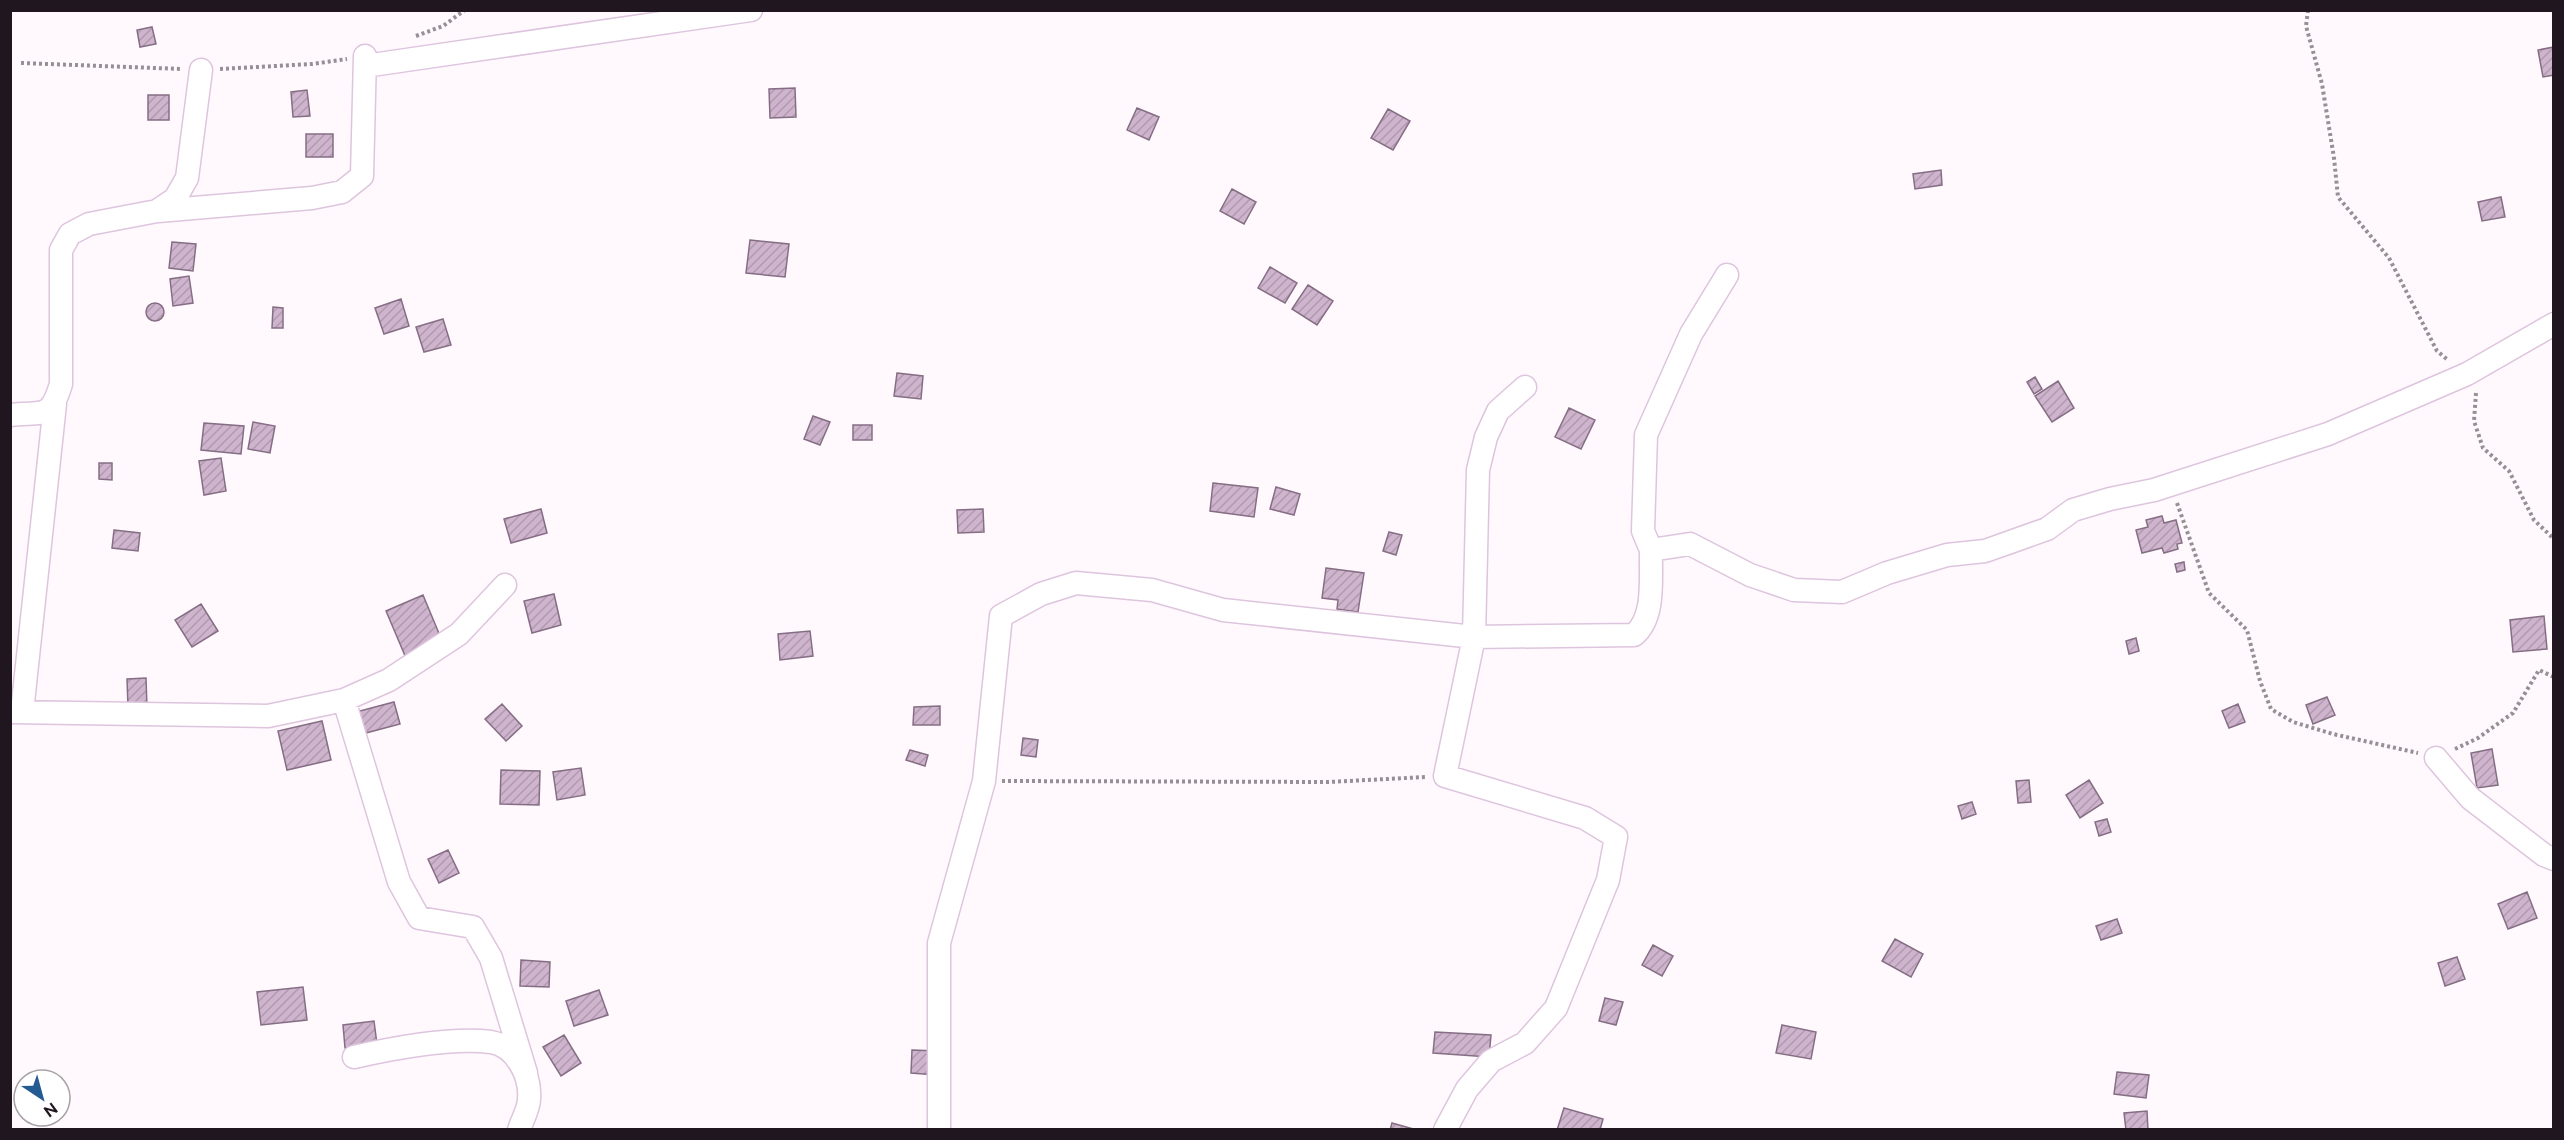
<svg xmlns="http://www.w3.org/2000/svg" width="2564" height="1140" font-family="Raleway,sans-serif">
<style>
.building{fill:url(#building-hatch);stroke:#856e84;stroke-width:1.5}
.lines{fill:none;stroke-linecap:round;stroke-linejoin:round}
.minor-casing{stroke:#dec5de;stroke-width:25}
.path{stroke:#968f95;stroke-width:4;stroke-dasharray:3 3;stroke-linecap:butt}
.minor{stroke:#fff;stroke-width:22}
</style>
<defs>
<pattern id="building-hatch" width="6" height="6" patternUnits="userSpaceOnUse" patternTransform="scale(1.5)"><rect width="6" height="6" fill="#ceb4cd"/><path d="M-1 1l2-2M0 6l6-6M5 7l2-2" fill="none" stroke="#b19ab0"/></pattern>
</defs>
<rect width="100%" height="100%" fill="#fff9fe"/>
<path class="building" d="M152,27L156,44L140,47L137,30Z
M2554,47V75L2543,77L2538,50Z
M795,88L796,117L770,118L769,89Z
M307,90L310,116L293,117L291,92Z
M148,95H169V120H148Z
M1137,108L1159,117L1149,140L1127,130Z
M1388,109L1410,121L1393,150L1371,138Z
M306,134H333V157H306Z
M1941,170L1942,185L1915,189L1913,174Z
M1232,189L1256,202L1244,224L1220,211Z
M2501,197L2505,217L2482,221L2478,202Z
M750,240L789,244L785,277L746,273Z
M172,242L196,244L193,271L169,268Z
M1270,267L1297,283L1285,303L1258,288Z
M189,276L193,303L173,306L170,279Z
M1308,285L1333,301L1317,325L1292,309Z
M401,299L409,326L384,334L375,308Z
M146 312a9 9 0 1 1 18 0a9 9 0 1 1-18 0Z
M273,307L283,308V328H272Z
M443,319L451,345L424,352L416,327Z
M897,373L923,376L921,399L894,396Z
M2035,377L2042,389L2034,394L2027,382Z
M2058,381L2074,408L2052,422L2035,396Z
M1569,408L1595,420L1581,449L1555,437Z
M813,416L830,422L820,445L804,439Z
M253,422L275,426L270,453L248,449Z
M204,423L244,426L241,454L201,450Z
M853,425H872V440H853Z
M221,458L226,491L204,495L199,461Z
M99,463H112V480L99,479Z
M1213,483L1258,488L1254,517L1210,511Z
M1276,487L1300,494L1294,515L1270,509Z
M541,509L547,533L511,543L504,519Z
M983,509L984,532L958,533L957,510Z
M2162,516L2164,523L2176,520L2182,543L2177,544L2178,549L2164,553L2162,548L2142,553L2136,530L2148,527L2146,520Z
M114,530L140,533L138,551L112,548Z
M1389,532L1402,535L1396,555L1383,551Z
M2184,562L2185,570L2177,572L2175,564Z
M1326,568L1364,573L1358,612L1337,609L1338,600L1322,598Z
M554,594L561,625L532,633L524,601Z
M423,595L443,643L406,658L386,611Z
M201,604L218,631L192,647L175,620Z
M2544,616L2547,649L2513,652L2510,620Z
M810,631L813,656L780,660L778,634Z
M2136,638L2139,651L2129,654L2126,641Z
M146,678L147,707H128L127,679Z
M2327,697L2335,715L2313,724L2306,705Z
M394,702L400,724L362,734L356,712Z
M502,704L522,726L506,741L485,719Z
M2238,704L2245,722L2229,728L2222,711Z
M940,706V725H913L914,707Z
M322,721L331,760L287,770L278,731Z
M1023,738L1038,740L1036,757L1021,755Z
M2492,749L2498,785L2477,788L2471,753Z
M910,750L928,755L925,766L906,760Z
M581,768L585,795L557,800L553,772Z
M501,770L540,771L539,805L500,804Z
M2029,780L2031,802L2018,803L2016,781Z
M2089,780L2103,803L2080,818L2066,795Z
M1972,802L1976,814L1962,819L1958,806Z
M2107,819L2111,832L2099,836L2095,822Z
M448,850L459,873L439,883L428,859Z
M2527,892L2537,918L2508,929L2498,904Z
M2117,919L2122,933L2101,940L2096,926Z
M1895,939L1923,954L1911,977L1882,961Z
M1653,945L1673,956L1662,976L1642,965Z
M2457,957L2465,979L2445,986L2438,963Z
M521,960L550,962L549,987L520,986Z
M303,987L307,1020L261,1025L257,992Z
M599,990L608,1015L574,1026L566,1001Z
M1605,998L1623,1002L1616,1025L1599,1021Z
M374,1021L377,1044L345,1048L343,1025Z
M1782,1025L1816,1032L1811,1059L1776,1053Z
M1435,1032L1491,1035L1489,1057L1433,1053Z
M564,1035L581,1063L561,1076L543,1047Z
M912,1050L937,1051L936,1075L911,1073Z
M2117,1072L2149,1075L2146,1098L2114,1094Z
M1564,1108L1603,1119L1600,1130H1557Z
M2147,1111L2148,1130H2126L2124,1113Z
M1392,1123L1417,1130H1390Z"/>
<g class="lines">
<defs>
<path id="minor" d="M365,66L751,10
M158,211L312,198L342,192L362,176L365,56
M1727,275L1691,334L1646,435L1643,531L1651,550L1690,544L1750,575L1794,590L1842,592L1887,573L1947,555L1985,551L2047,529L2073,510L2110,499L2154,490L2328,434L2467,374L2554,324
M10,415C43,411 50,421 61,384V250L70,234L89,224L157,211L175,199L187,178L201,70
M344,700L399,882L419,918L473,927L491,958L526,1073
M10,712L268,716L344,700L389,680L459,634L505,585
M22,712L55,404
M2436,758L2470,798L2544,855L2554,859
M354,1057C394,1048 450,1037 491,1042C516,1046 531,1076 529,1099C529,1109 522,1120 519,1130
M939,1130V943L984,781L1001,616L1041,594L1076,583L1152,590L1223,610L1474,637L1478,470L1486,437L1498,411L1525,387
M1445,1130L1467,1089L1491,1061L1525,1043L1556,1008L1608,880L1616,837L1585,818L1445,776L1474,637L1634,635C1656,617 1650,576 1651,550"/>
</defs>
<use href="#minor" class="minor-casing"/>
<path class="path" d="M2308,10L2306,26L2322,84L2334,158L2338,197L2389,258L2437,351L2448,360
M416,36L443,26L465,10
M21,63L182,69
M220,69L312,64L347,59
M2476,393L2474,421L2483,448L2509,471L2534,520L2554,539
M2177,503L2209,593L2247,630L2260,681L2271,709L2293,722L2333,734L2418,753
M2455,749L2478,738L2513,713L2539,670L2554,677
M1002,781L1328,782L1426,777"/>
<use href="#minor" class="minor"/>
</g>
<rect width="2564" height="1140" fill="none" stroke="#20161f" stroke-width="24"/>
<g transform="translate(42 1098) rotate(144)"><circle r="28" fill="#ffffff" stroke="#a6a2a5" stroke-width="1.5"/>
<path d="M0-4.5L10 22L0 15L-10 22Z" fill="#255b93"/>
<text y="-9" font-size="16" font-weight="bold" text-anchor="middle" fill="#20161f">N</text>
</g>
</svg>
